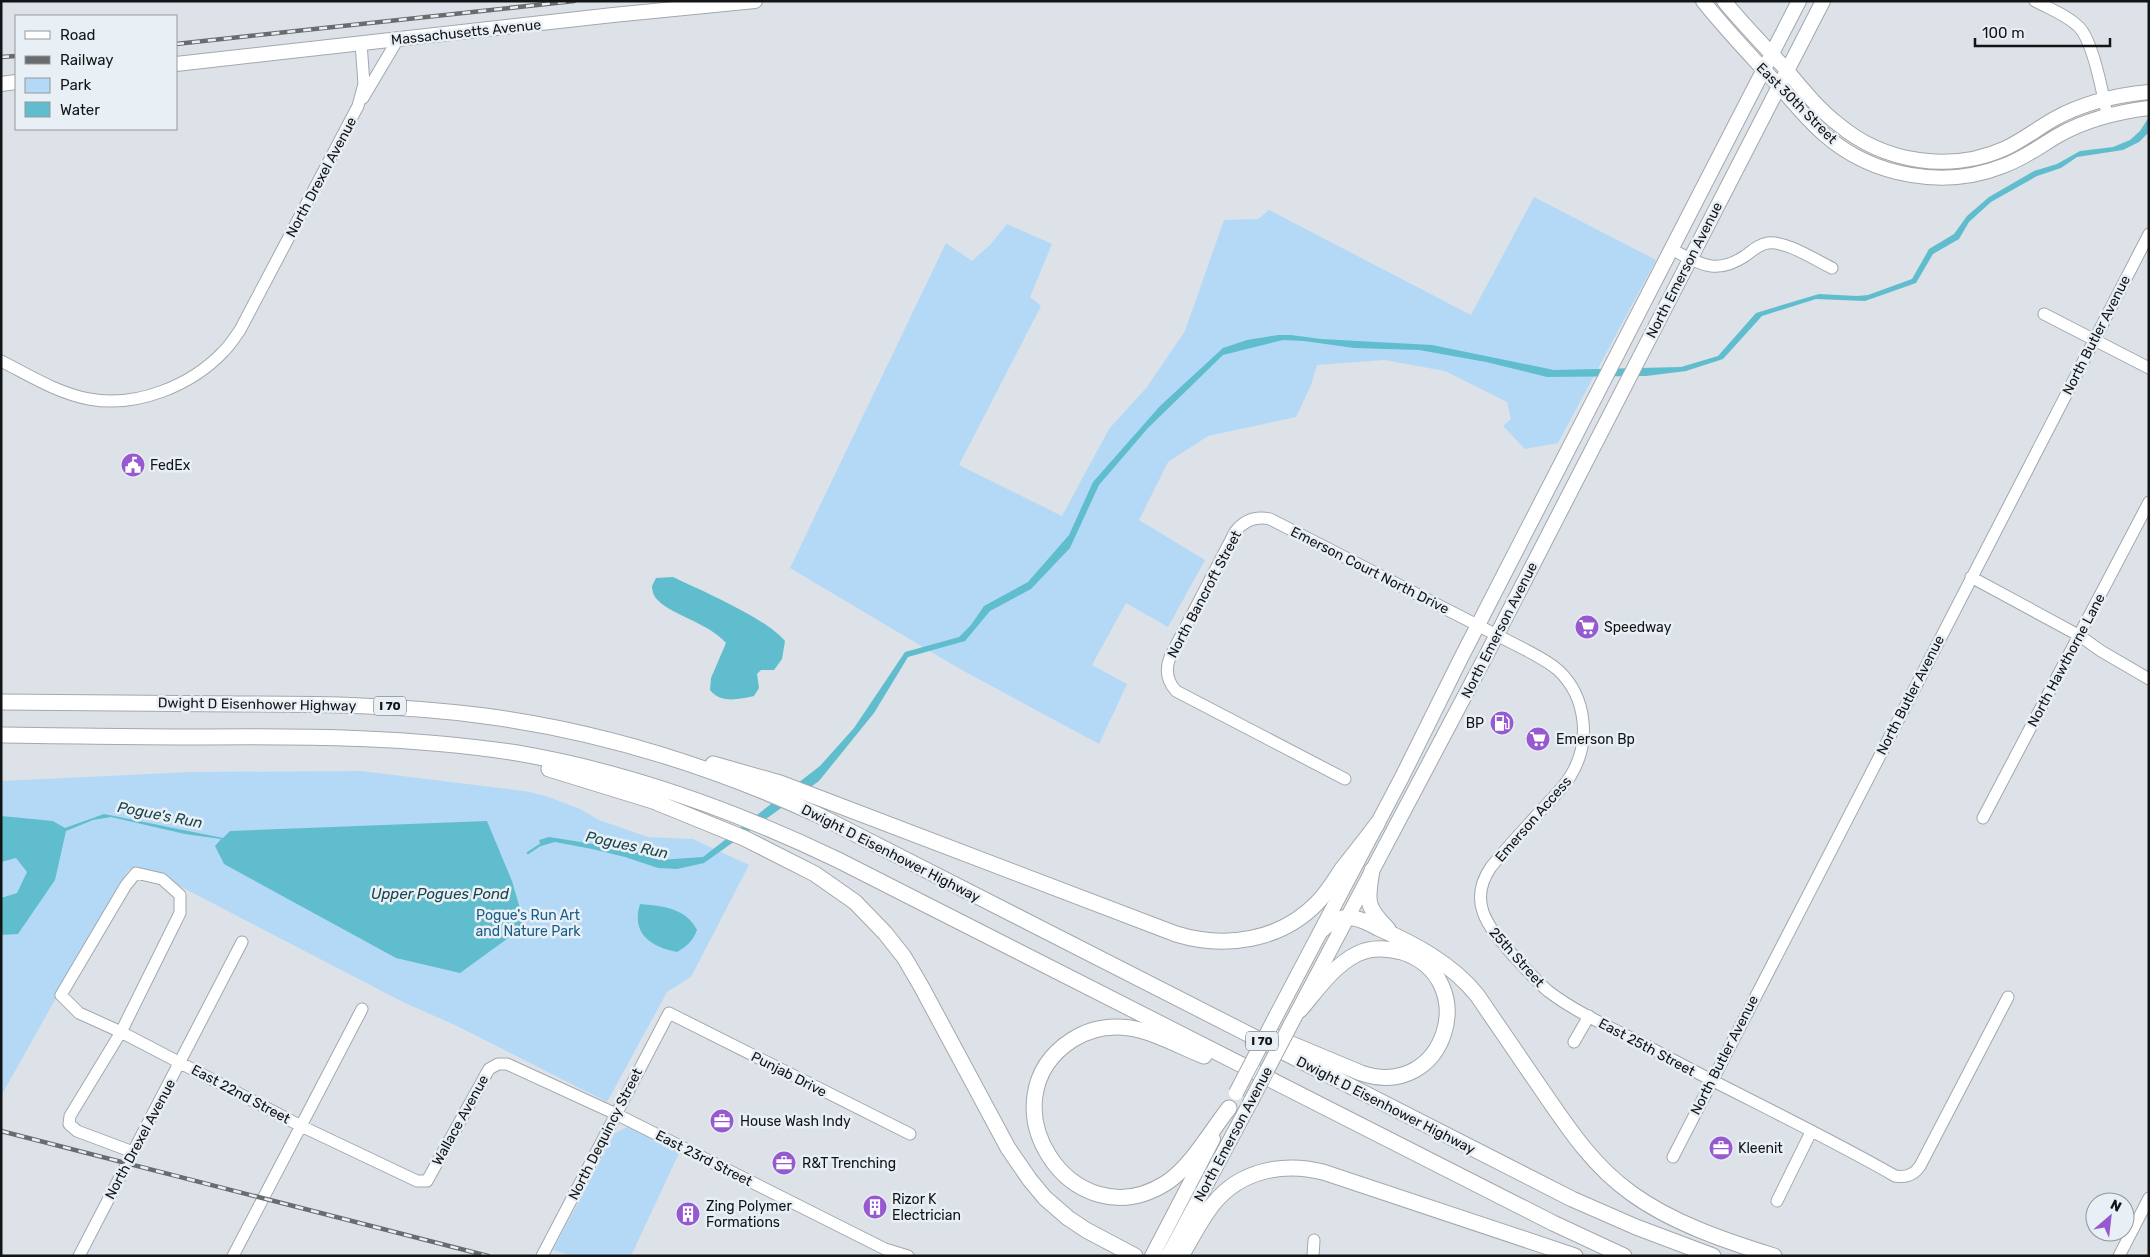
<svg xmlns="http://www.w3.org/2000/svg" width="2150" height="1257" font-family="Rubik,sans-serif">
<style>
.green{fill:#b4d9f7}
.water{fill:#60bdcd}
.lines{fill:none;stroke-linecap:round;stroke-linejoin:round}
.stream{stroke:#60bdcd;stroke-width:2.5}
.minor-casing{stroke:#a2a8ad;stroke-width:13}
.major-casing{stroke:#a2a8ad;stroke-width:16}
.highway-casing{stroke:#a2a8ad;stroke-width:17}
.minor{stroke:#fff;stroke-width:11}
.major{stroke:#fff;stroke-width:14}
.highway{stroke:#fff;stroke-width:15}
.rail-casing{stroke:#686c6f;stroke-width:4.5}
.rail{stroke:#e9f0f5;stroke-width:2.5;stroke-dasharray:8;stroke-linecap:butt}
.major-bridge-casing{stroke:#a2a8ad;stroke-width:16;stroke-linecap:butt}
.major-bridge{stroke:#fff;stroke-width:14}
.labels{text-anchor:middle;stroke-width:5;stroke-linejoin:round;paint-order:stroke}
.shield{fill:#e9f0f5;stroke:#525658;stroke-width:1}
.shield-label{font-size:12px;font-weight:bold;fill:#121415}
.street-label{font-size:14px;fill:#121415;stroke:#e9f0f5}
.poi-label{font-size:14px;fill:#121415;stroke:#e9f0f5;text-anchor:start}
.park-label{font-size:14px;fill:#195d89;stroke:#e9f0f5}
.water-label{font-size:15px;font-style:italic;fill:#1a454c;stroke:#e9f0f5}
</style>
<rect width="100%" height="100%" fill="#dce2e7"/>
<path class="green" d="M1534,197L1656,260L1558,443L1525,449L1503,426L1511,419L1507,402L1445,371L1384,360L1317,365L1311,385L1296,417L1208,436L1168,462L1139,520L1205,560L1168,627L1126,603L1092,665L1127,684L1099,744L960,669L790,568L946,243L972,261L990,245L1007,224L1052,244L1030,297L1041,306L959,465L1062,516L1109,429L1147,387L1185,331L1224,220L1258,219L1269,210L1471,315Z
M361,771L524,791L546,796L580,809L599,820L648,837L693,839L749,865L691,977L667,992L607,1102L459,1027L403,1002L168,880L134,868L128,870L1,1096V781L191,772Z
M630,1126L679,1153L631,1256H574L553,1250L615,1133Z"/>
<path class="water" d="M2149,117V132L2139,142L2123,150L2077,157L2061,168L2037,176L1991,202L1969,222L1959,239L1933,254L1916,283L1865,301L1816,299L1762,316L1723,359L1686,371L1646,376L1547,377L1486,362L1419,350L1354,348L1304,341L1283,340L1223,355L1148,428L1099,485L1070,548L1031,589L990,611L965,641L908,657L874,713L819,781L704,863L677,869L658,868L625,857L592,849L555,842L541,846L539,840L549,837L631,850L659,860L703,857L820,766L854,728L905,652L959,637L971,625L984,606L1028,582L1069,535L1093,482L1160,406L1223,348L1247,340L1278,335H1291L1321,339L1432,345L1554,370L1681,367L1718,356L1756,313L1819,294L1857,296L1868,295L1912,279L1929,249L1954,234L1967,216L1989,197L2034,171L2057,164L2080,151L2113,147L2130,140L2140,131Z
M673,577C702,591 766,618 785,641L782,659L774,670H761L757,674L759,688L754,696C739,699 721,704 710,690L711,678L726,643C708,622 667,614 655,597C653,594 652,589 652,586L656,578Z
M104,814L223,838L230,831L487,821L512,881L525,926L460,973L396,958L224,864L215,846L221,839L185,834L111,817L93,820L66,831L55,880L18,934L1,935V898L17,893L27,872L16,858L1,862V816L53,821L65,828Z
M640,904C663,906 686,908 697,930C693,941 686,947 677,952C650,947 631,933 640,904Z"/>
<g class="lines">
<path class="stream" d="M528,853L543,843"/>
<defs>
<path id="minor" d="M2035,1C2050,9 2067,15 2079,27C2093,41 2103,94 2107,115
M363,98L398,39
M1671,249C1699,263 1715,276 1745,256C1752,251 1759,244 1768,243C1787,241 1815,260 1832,268
M2044,314L2149,368
M1,361C29,375 57,393 89,399C136,408 191,386 224,351C230,345 235,337 240,330L358,106L364,84L361,43
M1971,577L2080,636L2101,651L2149,679
M1345,779L1176,691C1167,681 1165,670 1170,657L1235,532C1244,520 1256,516 1270,519L1526,650C1537,656 1549,662 1558,670C1587,697 1591,742 1571,775C1565,786 1555,795 1547,804C1528,825 1509,845 1491,867C1467,902 1488,926 1511,953C1523,966 1535,980 1548,991C1578,1014 1614,1029 1647,1046C1729,1091 1815,1130 1895,1176C1906,1178 1914,1175 1920,1166L2008,997
M1983,818L2149,502
M1574,1042L1589,1016
M133,1152L77,1131L69,1124L70,1116L121,1032L180,913V895L162,879L136,873L126,885L61,995L79,1013L121,1032L301,1126L417,1181H427L489,1069L498,1064H507L616,1114L885,1249L908,1256
M1673,1157L2149,234
M1777,1201L1811,1132
M79,1256L242,942
M233,1256L362,1009
M542,1256L669,1013L910,1134
M1313,1256L1314,1240
M2119,1256L2149,1198"/>
<path id="major" d="M1703,1C1726,30 1751,56 1776,83C1792,100 1807,120 1825,135C1873,177 1945,189 2003,166C2023,159 2040,146 2059,135C2087,119 2117,112 2149,108
M1724,1C1743,24 1763,45 1783,66C1800,86 1817,108 1838,124C1884,163 1951,173 2006,148C2023,140 2038,128 2054,119C2083,103 2116,95 2149,92
M176,64L613,15L755,1
M1,84L16,82
M1276,1016L1402,777L1461,658L1799,1
M1291,1024L1489,650L1823,1
M1152,1256L1213,1139
M1168,1256L1251,1101"/>
<path id="highway" d="M1,702C81,703 160,703 239,704C321,704 403,705 485,716C599,731 711,766 816,814L1572,1199L1636,1227L1713,1256
M1,735C69,736 136,737 204,737C309,736 413,737 517,753C629,772 736,811 838,860L1553,1223L1624,1256
M713,764L780,783L1176,934C1225,949 1280,941 1317,903C1327,893 1334,881 1342,869C1354,854 1366,839 1377,824
M549,769L653,801L744,838L815,874L855,902L885,933L904,957L921,986L1008,1148L1030,1180L1045,1198L1068,1218L1086,1230L1135,1256
M1372,870C1367,901 1365,906 1388,929
M1322,930C1331,922 1340,916 1353,918C1362,919 1371,924 1378,928C1415,944 1452,964 1477,995C1499,1027 1520,1058 1542,1090C1568,1128 1593,1166 1631,1193C1672,1223 1726,1241 1774,1256
M1270,1035L1361,1073C1446,1102 1483,978 1402,952C1387,948 1371,947 1357,954C1333,966 1317,990 1300,1010
M1204,1056C1181,1047 1155,1032 1130,1028C1109,1025 1089,1029 1072,1040C981,1099 1071,1243 1166,1183C1190,1168 1211,1131 1229,1108
M1168,1256L1170,1254
M1181,1256C1192,1238 1201,1219 1214,1203C1241,1170 1284,1162 1323,1172L1575,1256"/>
</defs>
<use href="#minor" class="minor-casing"/>
<use href="#major" class="major-casing"/>
<use href="#highway" class="highway-casing"/>
<use href="#minor" class="minor"/>
<use href="#major" class="major"/>
<use href="#highway" class="highway"/>
<defs>
<path id="rail" d="M176,44L574,1
M1,57L16,56
M1,1131L488,1256"/>
</defs>
<use href="#rail" class="rail-casing"/>
<use href="#rail" class="rail"/>
<defs>
<path id="major-bridge" d="M1236,1093L1276,1016
M1251,1101L1291,1024"/>
</defs>
<use href="#major-bridge" class="major-bridge-casing"/>
<use href="#major-bridge" class="major-bridge"/>
</g>
<defs>
<symbol id="civic-disc" viewBox="-11 -11 22 22"><circle r="9.5" fill="#9759d0" stroke="#e9f0f5"/><path d="M-.6-6.5H3V-4.5H.6V-3L4-1V1h2V6H-6V1h2V-1L-.6-3ZM-1.2 2.5V6h2.4V2.5Z" fill="#fff"/></symbol>
<symbol id="supermarket-disc" viewBox="-11 -11 22 22"><circle r="9.5" fill="#9759d0" stroke="#e9f0f5"/><path d="M-6-5.5h2.5l.6 2H6L4.5 2H-2.5L-4.4-4H-6ZM-1.5 3.2a1.3 1.3 0 1 0 .1 0ZM3 3.2a1.3 1.3 0 1 0 .1 0Z" fill="#fff"/></symbol>
<symbol id="fuel-disc" viewBox="-11 -11 22 22"><circle r="9.5" fill="#9759d0" stroke="#e9f0f5"/><path d="M-5.5-6h7V0h2V4h1.3V-2.5L3-4.5l.8-.8L6-3V5H2.5V1h-1V6h-7ZM-4.2-4.7v3.2H.2V-4.7Z" fill="#fff"/></symbol>
<symbol id="office-disc" viewBox="-11 -11 22 22"><circle r="9.5" fill="#9759d0" stroke="#e9f0f5"/><path d="M-6-3h4V-5.5h4V-3h4V5H-6ZM-1-4.5V-3h2v-1.5ZM-6 0V1H6V0Z" fill="#fff"/></symbol>
<symbol id="building-disc" viewBox="-11 -11 22 22"><circle r="9.5" fill="#9759d0" stroke="#e9f0f5"/><path d="M-4-6H4V6H1V3H-1V6H-4ZM-2.5-4.3h1.7v1.8h-1.7ZM.8-4.3h1.7v1.8H.8ZM-2.5-1h1.7V.8h-1.7ZM.8-1h1.7V.8H.8Z" fill="#fff"/></symbol>
</defs>
<g fill-rule="evenodd">
<use href="#civic-disc" x="119" y="451" width="28" height="28"/>
<use href="#supermarket-disc" x="1573" y="613" width="28" height="28"/>
<use href="#fuel-disc" x="1488" y="709" width="28" height="28"/>
<use href="#supermarket-disc" x="1524" y="725" width="28" height="28"/>
<use href="#office-disc" x="708" y="1107" width="28" height="28"/>
<use href="#office-disc" x="1707" y="1134" width="28" height="28"/>
<use href="#office-disc" x="770" y="1149" width="28" height="28"/>
<use href="#building-disc" x="861" y="1193" width="28" height="28"/>
<use href="#building-disc" x="674" y="1200" width="28" height="28"/>
</g>
<g class="labels">
<g class="shield">
<rect x="374" y="696.5" width="32" height="19" rx="4"/>
<rect x="1246" y="1031.5" width="32" height="19" rx="4"/>
</g>
<g class="shield-label">
<text x="390" y="710">I 70</text>
<text x="1262" y="1045">I 70</text>
</g>
<g class="street-label">
<text transform="translate(466 32) rotate(-6)" y="5">Massachusetts Avenue</text>
<text transform="translate(1797 103) rotate(45)" y="5">East 30th Street</text>
<text transform="translate(321 177) rotate(-62)" y="5">North Drexel Avenue</text>
<text transform="translate(1684 270) rotate(-63)" y="5">North Emerson Avenue</text>
<text transform="translate(2096 335) rotate(-63)" y="5">North Butler Avenue</text>
<text transform="translate(1370 570) rotate(27)" y="5">Emerson Court North Drive</text>
<text transform="translate(1204 594) rotate(-62)" y="5">North Bancroft Street</text>
<text transform="translate(1499 630) rotate(-63)" y="5">North Emerson Avenue</text>
<text transform="translate(2066 660) rotate(-62)" y="5">North Hawthorne Lane</text>
<text transform="translate(1910 695) rotate(-63)" y="5">North Butler Avenue</text>
<text transform="translate(257 704) rotate(1)" y="5">Dwight D Eisenhower Highway</text>
<text transform="translate(1533 819) rotate(-49)" y="5">Emerson Access</text>
<text transform="translate(891 853) rotate(27)" y="5">Dwight D Eisenhower Highway</text>
<text transform="translate(1517 957) rotate(48)" y="5">25th Street</text>
<text transform="translate(1647 1047) rotate(28)" y="5">East 25th Street</text>
<text transform="translate(1724 1055) rotate(-63)" y="5">North Butler Avenue</text>
<text transform="translate(789 1074) rotate(27)" y="5">Punjab Drive</text>
<text transform="translate(241 1094) rotate(28)" y="5">East 22nd Street</text>
<text transform="translate(1386 1105) rotate(27)" y="5">Dwight D Eisenhower Highway</text>
<text transform="translate(460 1120) rotate(-61)" y="5">Wallace Avenue</text>
<text transform="translate(605 1134) rotate(-63)" y="5">North Dequincy Street</text>
<text transform="translate(1233 1134) rotate(-62)" y="5">North Emerson Avenue</text>
<text transform="translate(140 1139) rotate(-62)" y="5">North Drexel Avenue</text>
<text transform="translate(704 1158) rotate(27)" y="5">East 23rd Street</text>
</g>
<g class="poi-label">
<text x="150" y="470">FedEx</text>
<text x="1604" y="632">Speedway</text>
<text x="1484" y="728" text-anchor="end">BP</text>
<text x="1556" y="744">Emerson Bp</text>
<text x="740" y="1126">House Wash Indy</text>
<text x="1738" y="1153">Kleenit</text>
<text x="802" y="1168">R&amp;T Trenching</text>
<text x="892" y="1204">Rizor K<tspan x="892" dy="16">Electrician</tspan></text>
<text x="706" y="1211">Zing Polymer<tspan x="706" dy="16">Formations</tspan></text>
</g>
<g class="park-label">
<text x="528" y="920">Pogue's Run Art<tspan x="528" dy="16">and Nature Park</tspan></text>
</g>
<g class="water-label">
<text transform="translate(160 815) rotate(11)" y="5">Pogue's Run</text>
<text transform="translate(627 845) rotate(12)" y="5">Pogues Run</text>
<text x="440" y="899">Upper Pogues Pond</text>
</g>
</g>
<rect width="2150" height="1257" fill="none" stroke="#121415" stroke-width="5"/>
<rect x="15" y="15" width="162" height="115" fill="#e9f0f5" stroke="#93989b"/>
<rect x="25" y="31" width="25" height="8" fill="#ffffff" stroke="#93989b"/>
<text x="60" y="40" font-size="15" fill="#121415">Road</text>
<rect x="25" y="56" width="25" height="8" fill="#686c6f" stroke="#93989b"/>
<text x="60" y="65" font-size="15" fill="#121415">Railway</text>
<rect x="25" y="78" width="25" height="15" fill="#b4d9f7" stroke="#93989b"/>
<text x="60" y="90" font-size="15" fill="#121415">Park</text>
<rect x="25" y="102" width="25" height="15" fill="#60bdcd" stroke="#93989b"/>
<text x="60" y="115" font-size="15" fill="#121415">Water</text>
<g transform="translate(2110 1217) rotate(28)"><circle r="24" fill="#e9f0f5" stroke="#93989b"/>
<path d="M0-4L9 19L0 12L-9 19Z" fill="#9759d0"/>
<text y="-8" font-size="14" font-weight="bold" text-anchor="middle" fill="#121415">N</text>
</g>
<path d="M1975 38v8h135v-8" fill="none" stroke="#121415" stroke-width="2.5"/>
<text x="1982" y="38" font-size="15" fill="#121415" stroke="#e9f0f5" stroke-width="4" paint-order="stroke">100 m</text>
</svg>
